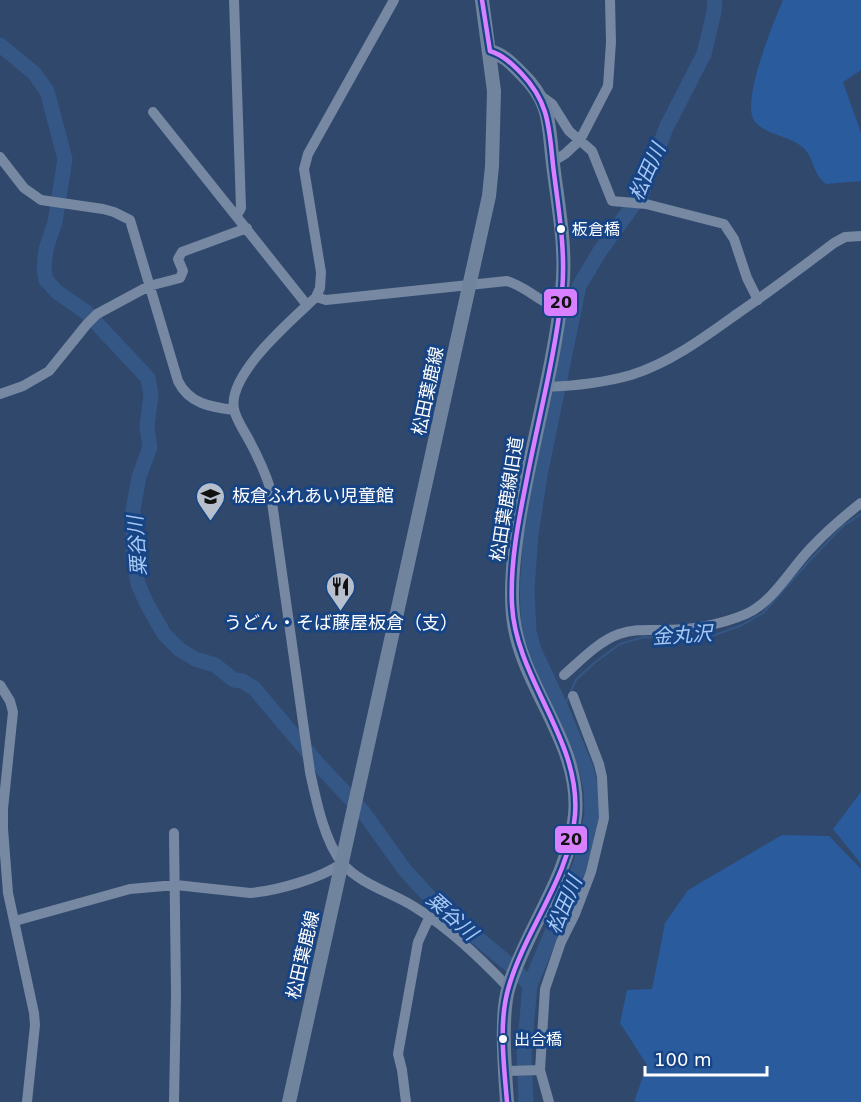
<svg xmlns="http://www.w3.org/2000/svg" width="861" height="1102" font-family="'DejaVu Sans','Noto Sans JP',sans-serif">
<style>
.green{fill:#2a5b9c}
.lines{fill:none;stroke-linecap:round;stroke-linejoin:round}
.stream{stroke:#355785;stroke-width:2}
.river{stroke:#355785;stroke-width:15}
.street{stroke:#7688a2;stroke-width:10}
.secondary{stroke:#71849e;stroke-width:14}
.bus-1-casing{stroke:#174485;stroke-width:9}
.bus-1{stroke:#d880ff;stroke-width:4.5}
.bus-dot{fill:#fff;stroke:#174485;stroke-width:2}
.labels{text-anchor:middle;stroke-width:6;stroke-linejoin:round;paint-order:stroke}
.bus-label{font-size:16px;fill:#fff;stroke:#174485;text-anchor:start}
.street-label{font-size:18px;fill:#fff;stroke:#174485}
.poi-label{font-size:18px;fill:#fff;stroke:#174485;text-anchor:start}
.water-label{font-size:20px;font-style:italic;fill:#a7c9f5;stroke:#174485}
.line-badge{stroke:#174485;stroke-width:2}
.pale-badge-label{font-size:16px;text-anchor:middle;font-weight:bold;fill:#111}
</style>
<rect width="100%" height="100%" fill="#30486c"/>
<path class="green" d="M783,0H861V70L843,82L861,133V181L826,184C812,174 814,155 801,146C788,136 768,135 756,123C738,106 774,22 783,0Z
M861,792V864L833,829Z
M782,835L829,836L861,869V1102H634L647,1065L620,1023L627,990L652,989L665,923L688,890Z"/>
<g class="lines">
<path class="stream" d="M562,710L576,680L594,663L620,644L644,637L684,639L715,635L742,625L763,613L811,559L843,526L861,514"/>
<path class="river" d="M0,45L34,73L47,91L65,159L55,222L46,249L44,269L46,280L57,292L86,312L148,378L151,395L147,427L150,447L139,477L133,510V556L138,584L147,604L164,634L179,649L195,659L215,665L234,680L242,681L254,688L318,764L364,813L404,869L434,902L510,965L530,985
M526,1102L524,1052L530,985L581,863L592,814L591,789L586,768L562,710L534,650L529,632L527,589L531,534L540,475L579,286L600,251L642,193L666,128L704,54L714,12L715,0"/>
<path class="street" d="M234,0L241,208L237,215
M394,0L308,154L304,169L321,272L320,288L316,297C293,319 227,374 234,409C236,420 245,432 250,442C258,457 265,472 270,488L310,772C316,800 324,840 342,863C360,884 390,892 413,906C449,928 479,957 508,987
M541,96L552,104L569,131L592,151L612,201L646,204L724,224L734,239L747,278L758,300
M153,112L307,305
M0,157L24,188L41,200L103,209L114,212L130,220L178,381C189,404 211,407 234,410
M552,162L565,154L580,140L608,86L611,42L610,0
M316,297L326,300L507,281C527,287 539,302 560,309
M545,387C574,386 603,383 631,375C669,363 702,339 734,316C768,293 801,268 834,243L845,237L861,236
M0,394L23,386L49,371L87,324L97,314L149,286L180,278L183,271L178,259L182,252L247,228
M564,675C580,661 599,641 619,634C634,629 646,630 660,630C688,630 720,625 746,614C773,602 790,570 810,549C826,532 843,517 861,503
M0,685L10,701L13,712L3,809V829L8,893L34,1013L35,1025L27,1102
M174,833L176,994L174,1102
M15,921L130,889L176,885L250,893C276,891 322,878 342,863
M505,1071L540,1070
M406,1102L402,1070L398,1054L418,942L429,918
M549,1102L540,1070L545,989L561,942L575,914L591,872L604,818L602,777L599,764L573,696"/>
<path class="secondary" d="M490,51C504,55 511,63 521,73C552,103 548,124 553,164C558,206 567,249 562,291C554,370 530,448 518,526C514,555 510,586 513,615C519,685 582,742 575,815C569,877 527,928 509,986C500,1014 505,1072 507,1102
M289,1102L489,196L492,166L494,91L482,0"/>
<defs>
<path id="bus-1" d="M482,0L490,51
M490,51C503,55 512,64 521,73C549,102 549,127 553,165C558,207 566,249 562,292C555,357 538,420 526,483C518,523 510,564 512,605C516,680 581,739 575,815C570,877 526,928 509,986C498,1022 504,1065 507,1102"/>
</defs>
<use href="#bus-1" class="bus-1-casing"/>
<use href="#bus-1" class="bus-1"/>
</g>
<defs>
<symbol id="school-pin" viewBox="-11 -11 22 30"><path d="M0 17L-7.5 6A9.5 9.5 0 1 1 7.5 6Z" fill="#b7bfcc" stroke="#174485"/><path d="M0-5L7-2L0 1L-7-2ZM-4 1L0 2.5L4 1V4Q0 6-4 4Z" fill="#111"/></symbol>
<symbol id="restaurant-pin" viewBox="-11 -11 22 30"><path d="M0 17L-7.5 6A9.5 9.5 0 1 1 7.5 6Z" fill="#b7bfcc" stroke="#174485"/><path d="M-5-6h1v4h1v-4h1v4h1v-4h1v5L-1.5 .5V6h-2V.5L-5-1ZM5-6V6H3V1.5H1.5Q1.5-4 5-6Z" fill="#111"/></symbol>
</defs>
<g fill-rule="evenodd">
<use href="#school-pin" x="194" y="480" width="33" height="45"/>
<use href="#restaurant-pin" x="324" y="570" width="33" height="45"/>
</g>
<g class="bus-dot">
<circle cx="561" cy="229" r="5"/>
<circle cx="503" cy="1039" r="5"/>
</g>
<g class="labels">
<g class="bus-label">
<text x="572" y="235">板倉橋</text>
<text x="514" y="1045">出合橋</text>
</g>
<g class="street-label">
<text transform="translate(428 391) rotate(-78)" y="6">松田葉鹿線</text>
<text transform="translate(507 499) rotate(-81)" y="6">松田葉鹿線旧道</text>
<text transform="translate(303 955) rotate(-77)" y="6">松田葉鹿線</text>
</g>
<g class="poi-label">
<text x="232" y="502">板倉ふれあい児童館</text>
<text x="341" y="629" text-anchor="middle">うどん・そば藤屋板倉（支）</text>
</g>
<g class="water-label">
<text transform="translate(647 172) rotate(-66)" y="7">松田川</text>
<text transform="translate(137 546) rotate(-94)" y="7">粟谷川</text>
<text transform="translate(682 635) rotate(-4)" y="7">金丸沢</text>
<text transform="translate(564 905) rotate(-67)" y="7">松田川</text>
<text transform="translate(452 916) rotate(42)" y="7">粟谷川</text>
</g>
</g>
<g class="line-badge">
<rect x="543" y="288" width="35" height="29" rx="6" fill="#d880ff"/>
<rect x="554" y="825" width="34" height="29" rx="6" fill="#d880ff"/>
</g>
<g class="pale-badge-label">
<text x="561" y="308">20</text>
<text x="571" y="845">20</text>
</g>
<path d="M645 1066v9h122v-9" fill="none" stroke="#ffffff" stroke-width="3"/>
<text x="654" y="1066" font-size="18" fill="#ffffff" stroke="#174485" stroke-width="4.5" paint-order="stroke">100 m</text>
</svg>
